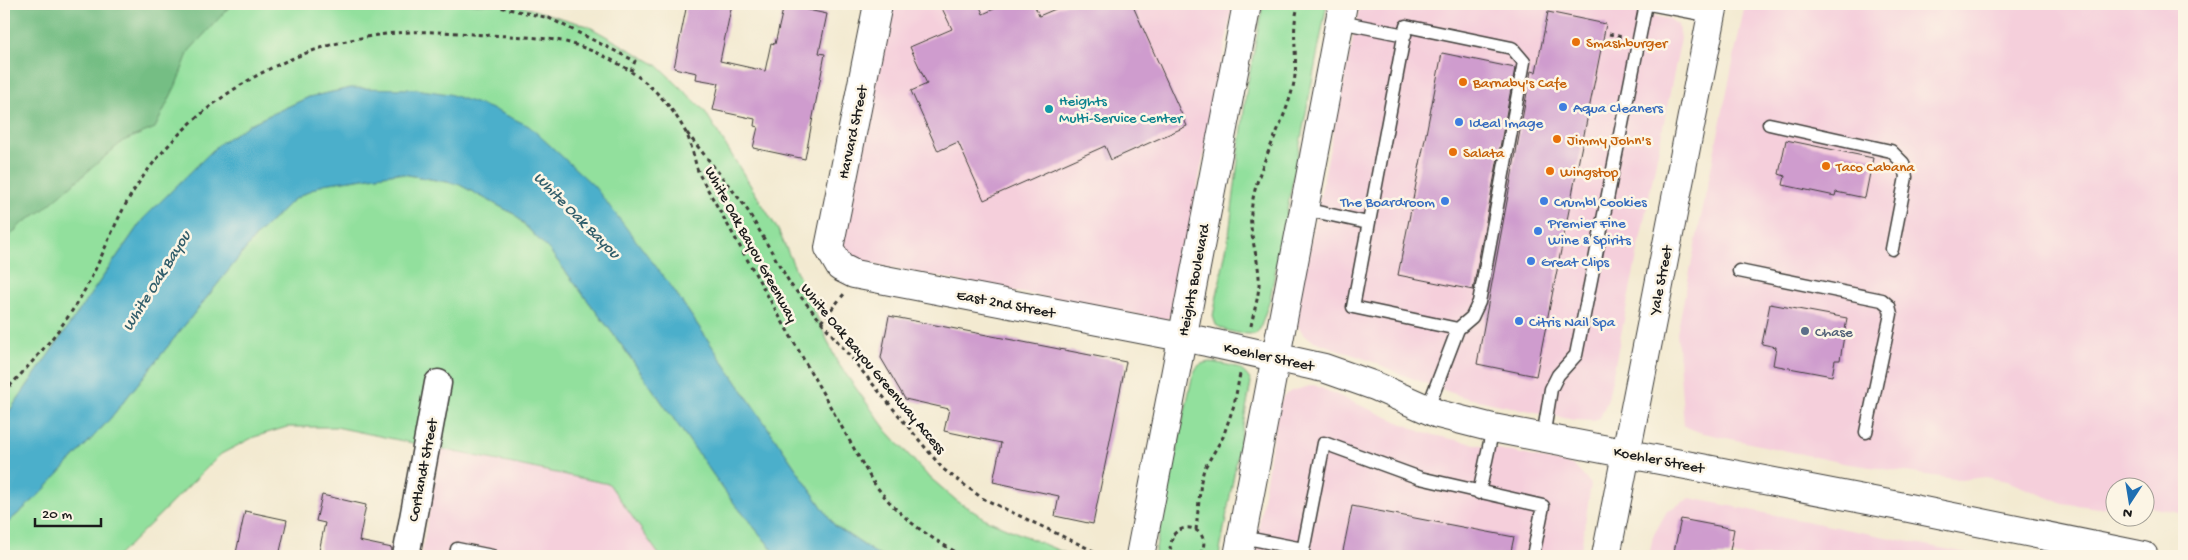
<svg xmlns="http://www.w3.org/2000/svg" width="2188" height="560" font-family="'Gochi Hand',sans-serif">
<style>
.built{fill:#f5cfdb}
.green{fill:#92e09d;stroke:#577e5c}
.forest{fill:#75be84;stroke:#486d50}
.water{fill:#4cafcb;stroke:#346674}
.building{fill:#cf9cce}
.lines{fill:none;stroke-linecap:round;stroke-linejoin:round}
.service-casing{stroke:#3c3b37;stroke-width:15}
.minor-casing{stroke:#3c3b37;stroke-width:29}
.tertiary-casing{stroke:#3c3b37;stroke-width:30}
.secondary-casing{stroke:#3c3b37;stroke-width:30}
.path{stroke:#3c3b37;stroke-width:3;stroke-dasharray:4 4;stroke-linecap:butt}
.service{stroke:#fff;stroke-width:12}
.minor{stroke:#fff;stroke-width:26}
.tertiary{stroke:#fff;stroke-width:28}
.secondary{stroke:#fff;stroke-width:28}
.food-dot{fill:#e8710a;stroke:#fcf5e5;stroke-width:2}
.shop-dot{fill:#3f7fe0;stroke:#fcf5e5;stroke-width:2}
.culture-dot{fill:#0f9aa8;stroke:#fcf5e5;stroke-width:2}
.service-dot{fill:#5c6f8a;stroke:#fcf5e5;stroke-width:2}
.labels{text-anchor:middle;stroke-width:5;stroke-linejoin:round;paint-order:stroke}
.food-label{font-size:15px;fill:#c56008;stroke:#fcf5e5;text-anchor:start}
.culture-label{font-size:15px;fill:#0d838f;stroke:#fcf5e5;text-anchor:start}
.shop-label{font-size:15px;fill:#366cbe;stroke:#fcf5e5;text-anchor:start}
.street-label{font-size:15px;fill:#1c1c1c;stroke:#fcf5e5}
.service-label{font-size:15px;fill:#4e5e75;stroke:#fcf5e5;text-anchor:start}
.water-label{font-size:16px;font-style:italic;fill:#325e6b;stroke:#fcf5e5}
</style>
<rect width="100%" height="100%" fill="#fcf5e5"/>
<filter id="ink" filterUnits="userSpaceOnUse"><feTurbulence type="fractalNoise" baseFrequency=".02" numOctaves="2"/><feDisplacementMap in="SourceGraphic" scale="10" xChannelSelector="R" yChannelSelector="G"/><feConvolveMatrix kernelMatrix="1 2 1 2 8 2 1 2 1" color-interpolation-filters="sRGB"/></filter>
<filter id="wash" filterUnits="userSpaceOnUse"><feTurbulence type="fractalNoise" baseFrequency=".0096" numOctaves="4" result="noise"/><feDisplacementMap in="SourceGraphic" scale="20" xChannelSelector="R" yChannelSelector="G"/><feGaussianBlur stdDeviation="1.12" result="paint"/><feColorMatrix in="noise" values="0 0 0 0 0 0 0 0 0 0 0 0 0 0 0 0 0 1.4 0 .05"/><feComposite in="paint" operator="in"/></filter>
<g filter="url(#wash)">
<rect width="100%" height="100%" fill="#f3ead1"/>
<path class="built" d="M891,4H1233L1173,313L1170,317L1164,320L855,261L847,256L842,246Z
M1360,4H1589L1670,19L1678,25L1681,38L1608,399L1600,418L1594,421L1574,420L1463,397L1400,374L1376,363L1314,341L1304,335L1297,324L1296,311Z
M1745,4H2184V514L2146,506V488H2116L2115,506L2098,508L2062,503L2007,481L1985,477L1961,480L1843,463L1699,432L1684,426L1677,333Z
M1314,385L1424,433L1573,465L1591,484L1580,556H1254L1278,406L1283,397L1291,391Z
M440,449L609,484L660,556H421Z
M1690,498L1981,556H1649L1653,536L1667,511Z"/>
<path class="green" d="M4,4H514L588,26L657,65L704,110L778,230L837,362L887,431L927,475L957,501L987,520L1072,556H880L835,526L671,286L351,88L309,97L250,124L143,219L4,419Z
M1263,4H1327L1270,299L1260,329L1255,334C1241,334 1228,333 1216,325L1213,316L1229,235L1247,86Z
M397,173L458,184L514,214L550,251L620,343L729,497L778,556H660L609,484L336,427H287L254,437L221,454L118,556H4V526L38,496L109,420L256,236L293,200L323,184Z
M1211,362C1227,365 1243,365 1251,382L1219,556H1154L1192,378C1196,366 1199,363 1211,362Z"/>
<path class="forest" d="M4,4H232L189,51L176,85L155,128L123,141L43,210L20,225L4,243Z"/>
<path class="water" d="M351,88L415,89L449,94L495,110L529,126L594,186L671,286L835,526L880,556H778L729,497L620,343L550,251L514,214L458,184L397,173L323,184L293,200L256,236L109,420L38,496L4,526V419L143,219L219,144L250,124L309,97Z"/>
<g id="blocks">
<path class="building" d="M687,4H732L720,61L765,71L771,43L775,44L784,5L827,14L819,53L825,54L805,159L753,148L758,127L754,126L755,119L713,110L719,83L696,79L697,73L674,68Z
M940,4H979L983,14L1005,4H1034L1039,16L1067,4H1132L1187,126L1111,160L1105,146L984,200L958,142L938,151L911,91L927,84L910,47L952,29Z
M1548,12L1606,24L1536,376L1477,364L1531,71L1536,72Z
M1442,53L1515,68L1473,290L1398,275Z
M1786,140L1873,158L1865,198L1836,192L1835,196L1783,185L1785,176L1779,174Z
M1770,304L1847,318L1840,360H1835L1832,376L1773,365L1776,347L1762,344Z
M889,316L1126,362L1093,524L1055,516L1059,496L993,482L1001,443L944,431L949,409L905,399L881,358Z
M322,495L366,505L359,541L392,548L391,556H318L325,523L316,521Z
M1352,506L1514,537L1510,556H1342Z
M245,511L287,520L279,556H251L236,553Z
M1681,519L1734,529L1729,556H1673Z"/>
</g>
</g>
<g filter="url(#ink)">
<use href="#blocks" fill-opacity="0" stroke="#3c3b37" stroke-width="1"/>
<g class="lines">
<defs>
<path id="service" d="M1649,4L1712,16
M1340,22L1405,35
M1769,124L1891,151L1903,163L1906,177L1892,249
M1304,209L1368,223
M1739,271L1882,300L1889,306L1891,314L1866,432
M1427,410L1458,329L1353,307L1406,26L1512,48L1524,62L1479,302L1472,317L1458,329
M1543,437L1551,389L1558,375L1576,355L1646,4
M1479,493L1493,428
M1242,537L1303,549
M456,556L457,549L492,556
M1302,556L1324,443L1420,478L1543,506L1533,556"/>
<path id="minor" d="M406,556L438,383"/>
<path id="tertiary" d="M878,4L829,248L840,267L854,274L1207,342L1324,368L1375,386L1438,414L1493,428L1899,506L2144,556"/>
<path id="secondary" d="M1140,556L1247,4
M1238,556L1343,4
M1606,556L1714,4"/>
</defs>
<use href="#service" class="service-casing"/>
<use href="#minor" class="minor-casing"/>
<use href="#tertiary" class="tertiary-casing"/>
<use href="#secondary" class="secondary-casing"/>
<path class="path" d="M486,4L549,18L635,61L631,71
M1609,34L1622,37
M687,133L745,206L791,285L943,469L982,498L1104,556
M821,322L844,294
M1251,326C1254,310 1260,294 1259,277C1258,256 1249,235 1251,213C1255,167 1282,131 1293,87C1300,59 1289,31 1299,4
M4,392C36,359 68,323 89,282C106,249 117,215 138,184C196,98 292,42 396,33C426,30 456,33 486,35C512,36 537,37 562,41C612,54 660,83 685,131C692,143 694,161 699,174L870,477C893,513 926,536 963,556
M1196,530L1201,481L1204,469L1223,437L1234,405L1240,374
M1176,556L1170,548L1173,535C1191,516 1215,539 1198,556"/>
<use href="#service" class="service"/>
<use href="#minor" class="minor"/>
<use href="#tertiary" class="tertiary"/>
<use href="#secondary" class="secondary"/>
</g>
</g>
<g class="food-dot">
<circle cx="1576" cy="42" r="5"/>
<circle cx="1463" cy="82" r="5"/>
<circle cx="1557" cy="139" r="5"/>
<circle cx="1453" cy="152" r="5"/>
<circle cx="1826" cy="166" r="5"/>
<circle cx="1550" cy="171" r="5"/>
</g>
<g class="shop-dot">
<circle cx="1563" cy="107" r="5"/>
<circle cx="1459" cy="122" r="5"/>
<circle cx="1445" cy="201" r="5"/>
<circle cx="1544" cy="201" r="5"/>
<circle cx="1538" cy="231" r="5"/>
<circle cx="1531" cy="261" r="5"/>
<circle cx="1519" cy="321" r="5"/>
</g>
<circle class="culture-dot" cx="1049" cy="109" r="5"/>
<circle class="service-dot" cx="1805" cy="331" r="5"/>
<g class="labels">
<g class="food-label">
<text x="1586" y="47">Smashburger</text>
<text x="1473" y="87">Barnaby's Cafe</text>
<text x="1567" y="144">Jimmy John's</text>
<text x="1463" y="157">Salata</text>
<text x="1836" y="171">Taco Cabana</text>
<text x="1560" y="176">Wingstop</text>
</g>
<g class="culture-label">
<text x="1059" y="105">Heights<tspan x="1059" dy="17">Multi-Service Center</tspan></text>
</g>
<g class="shop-label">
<text x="1573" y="112">Aqua Cleaners</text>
<text x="1469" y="127">Ideal Image</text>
<text x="1435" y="206" text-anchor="end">The Boardroom</text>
<text x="1554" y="206">Crumbl Cookies</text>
<text x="1548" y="227">Premier Fine<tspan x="1548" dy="17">Wine &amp; Spirits</tspan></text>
<text x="1541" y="266">Great Clips</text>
<text x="1529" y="326">Citris Nail Spa</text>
</g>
<g class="street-label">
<text transform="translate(852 132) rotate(-78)" y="5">Harvard Street</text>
<text transform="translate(752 244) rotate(61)" y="5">White Oak Bayou Greenway</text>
<text transform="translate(1193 280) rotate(-79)" y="5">Heights Boulevard</text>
<text transform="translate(1660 280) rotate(-79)" y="5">Yale Street</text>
<text transform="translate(1006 303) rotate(11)" y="5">East 2nd Street</text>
<text transform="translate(1269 356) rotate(12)" y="5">Koehler Street</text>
<text transform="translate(874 368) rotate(50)" y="5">White Oak Bayou Greenway Access</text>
<text transform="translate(1659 459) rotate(11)" y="5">Koehler Street</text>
<text transform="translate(422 470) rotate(-79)" y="5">Cortlandt Street</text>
</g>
<g class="service-label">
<text x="1815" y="336">Chase</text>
</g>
<g class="water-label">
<text transform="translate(578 214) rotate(45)" y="6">White Oak Bayou</text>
<text transform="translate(155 280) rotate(-58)" y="6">White Oak Bayou</text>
</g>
</g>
<rect width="2188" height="560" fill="none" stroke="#fcf5e5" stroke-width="20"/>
<g transform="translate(2130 502) rotate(192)"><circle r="24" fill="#fcf5e5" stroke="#a29e95"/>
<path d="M0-4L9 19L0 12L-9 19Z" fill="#1f6fb2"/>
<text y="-8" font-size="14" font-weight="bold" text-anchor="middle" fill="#1c1c1c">N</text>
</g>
<path d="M35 518v8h66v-8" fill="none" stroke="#1c1c1c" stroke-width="2.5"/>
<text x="42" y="518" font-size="15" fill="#1c1c1c" stroke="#fcf5e5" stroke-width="4" paint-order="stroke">20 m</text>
</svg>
